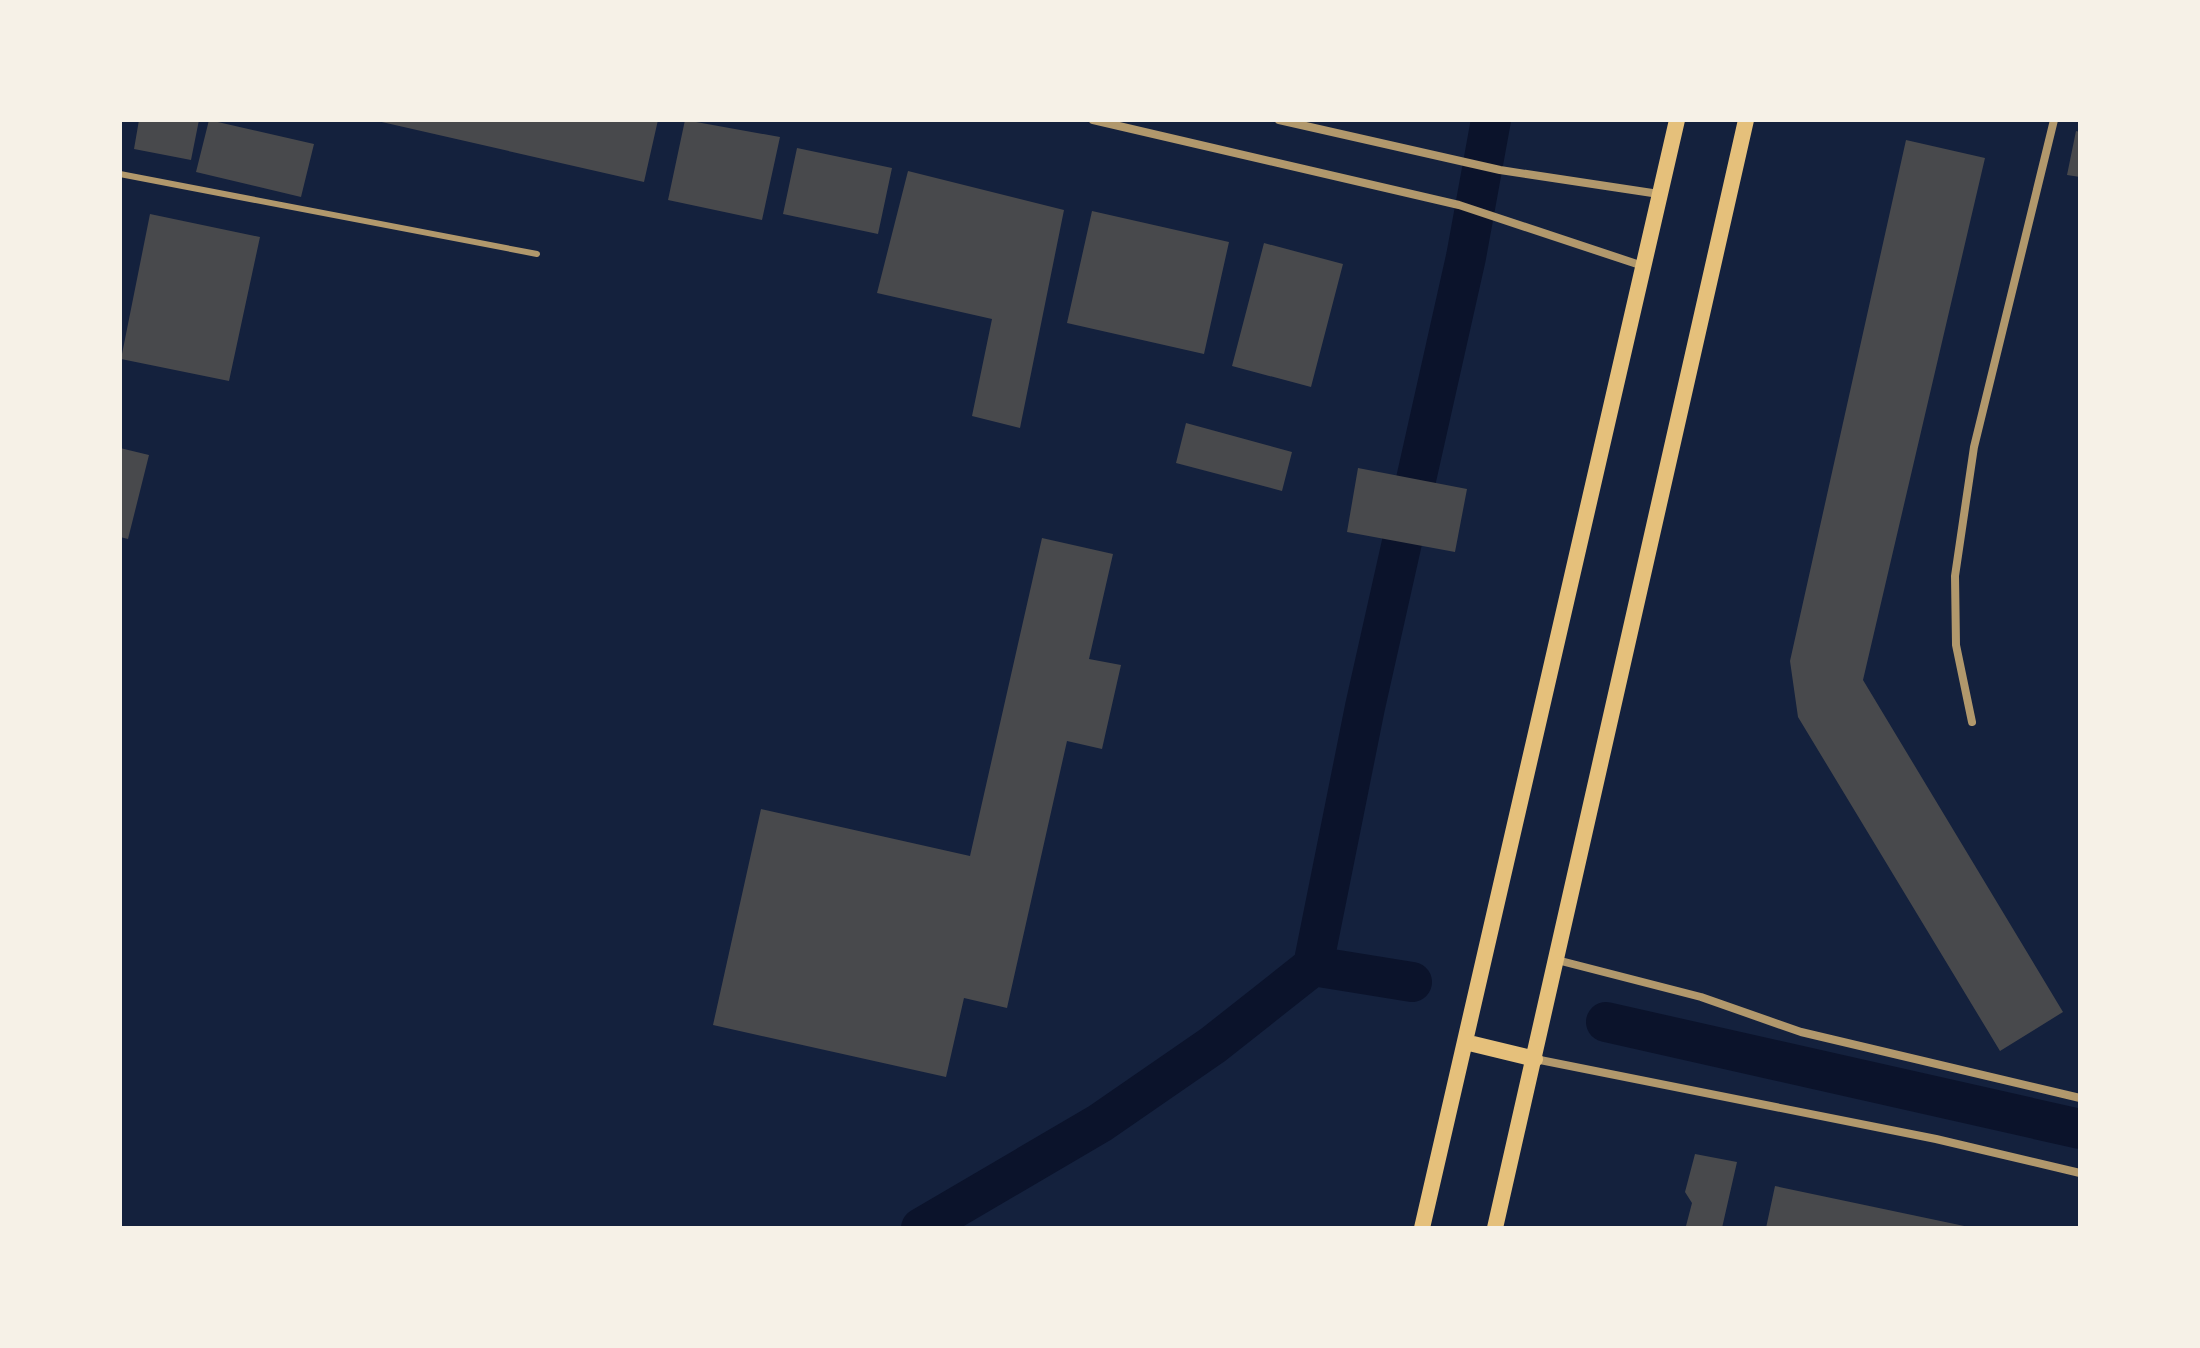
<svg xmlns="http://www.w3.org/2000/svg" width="2200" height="1348" font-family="Overpass,sans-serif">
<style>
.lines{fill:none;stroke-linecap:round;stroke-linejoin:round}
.canal{stroke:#0b132b;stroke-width:40}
.building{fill:#48494c}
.service{stroke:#b1986c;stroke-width:6}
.minor{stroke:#b1986c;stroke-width:8}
.secondary{stroke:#e5c07b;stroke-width:16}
</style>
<rect width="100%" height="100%" fill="#14213d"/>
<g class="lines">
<path class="canal" d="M1313,966L1365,707L1466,257L1491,120
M1606,1022L2080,1129
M921,1228L1100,1123L1213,1045L1313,966L1412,982"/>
</g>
<path class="building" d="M139,120H199L191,160L134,149Z
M209,120L314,144L301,197L196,172Z
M373,120H658L644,182Z
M685,120L780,137L762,220L668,200Z
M2076,131L2080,132V177L2067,175Z
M1906,140L1985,158L1863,680L2063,1012L2000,1051L1798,717L1790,661Z
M797,148L892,168L878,234L783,214Z
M908,171L1064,210L1020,428L972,416L992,319L877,293Z
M1092,211L1229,242L1204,354L1067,323Z
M150,214L260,237L229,381L121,359Z
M1264,243L1343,264L1311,387L1232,366Z
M1186,423L1292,452L1282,491L1176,463Z
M120,448L149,455L128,539L120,537Z
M1358,468L1467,489L1455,552L1347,532Z
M1042,538L1113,554L1089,659L1121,665L1102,749L1067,741L1007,1008L964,998L946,1077L713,1025L761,809L970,856Z
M1695,1154L1737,1162L1722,1228L1686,1226L1692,1203L1685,1192Z
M1775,1186L1969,1227V1228H1766Z"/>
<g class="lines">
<path class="service" d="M120,174L537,254"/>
<path class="minor" d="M1093,120L1459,205L1643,266
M1279,120L1500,170L1659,194
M1972,722L1956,645L1955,576L1974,447L2054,120
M1557,960L1701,997L1801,1032L2080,1098
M1535,1059L1936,1139L2080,1173"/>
<path class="secondary" d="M1465,1042L1535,1059
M1422,1228L1677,120
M1495,1228L1746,120"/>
</g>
<rect width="2200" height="1348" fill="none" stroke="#f6f1e7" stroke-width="244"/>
</svg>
